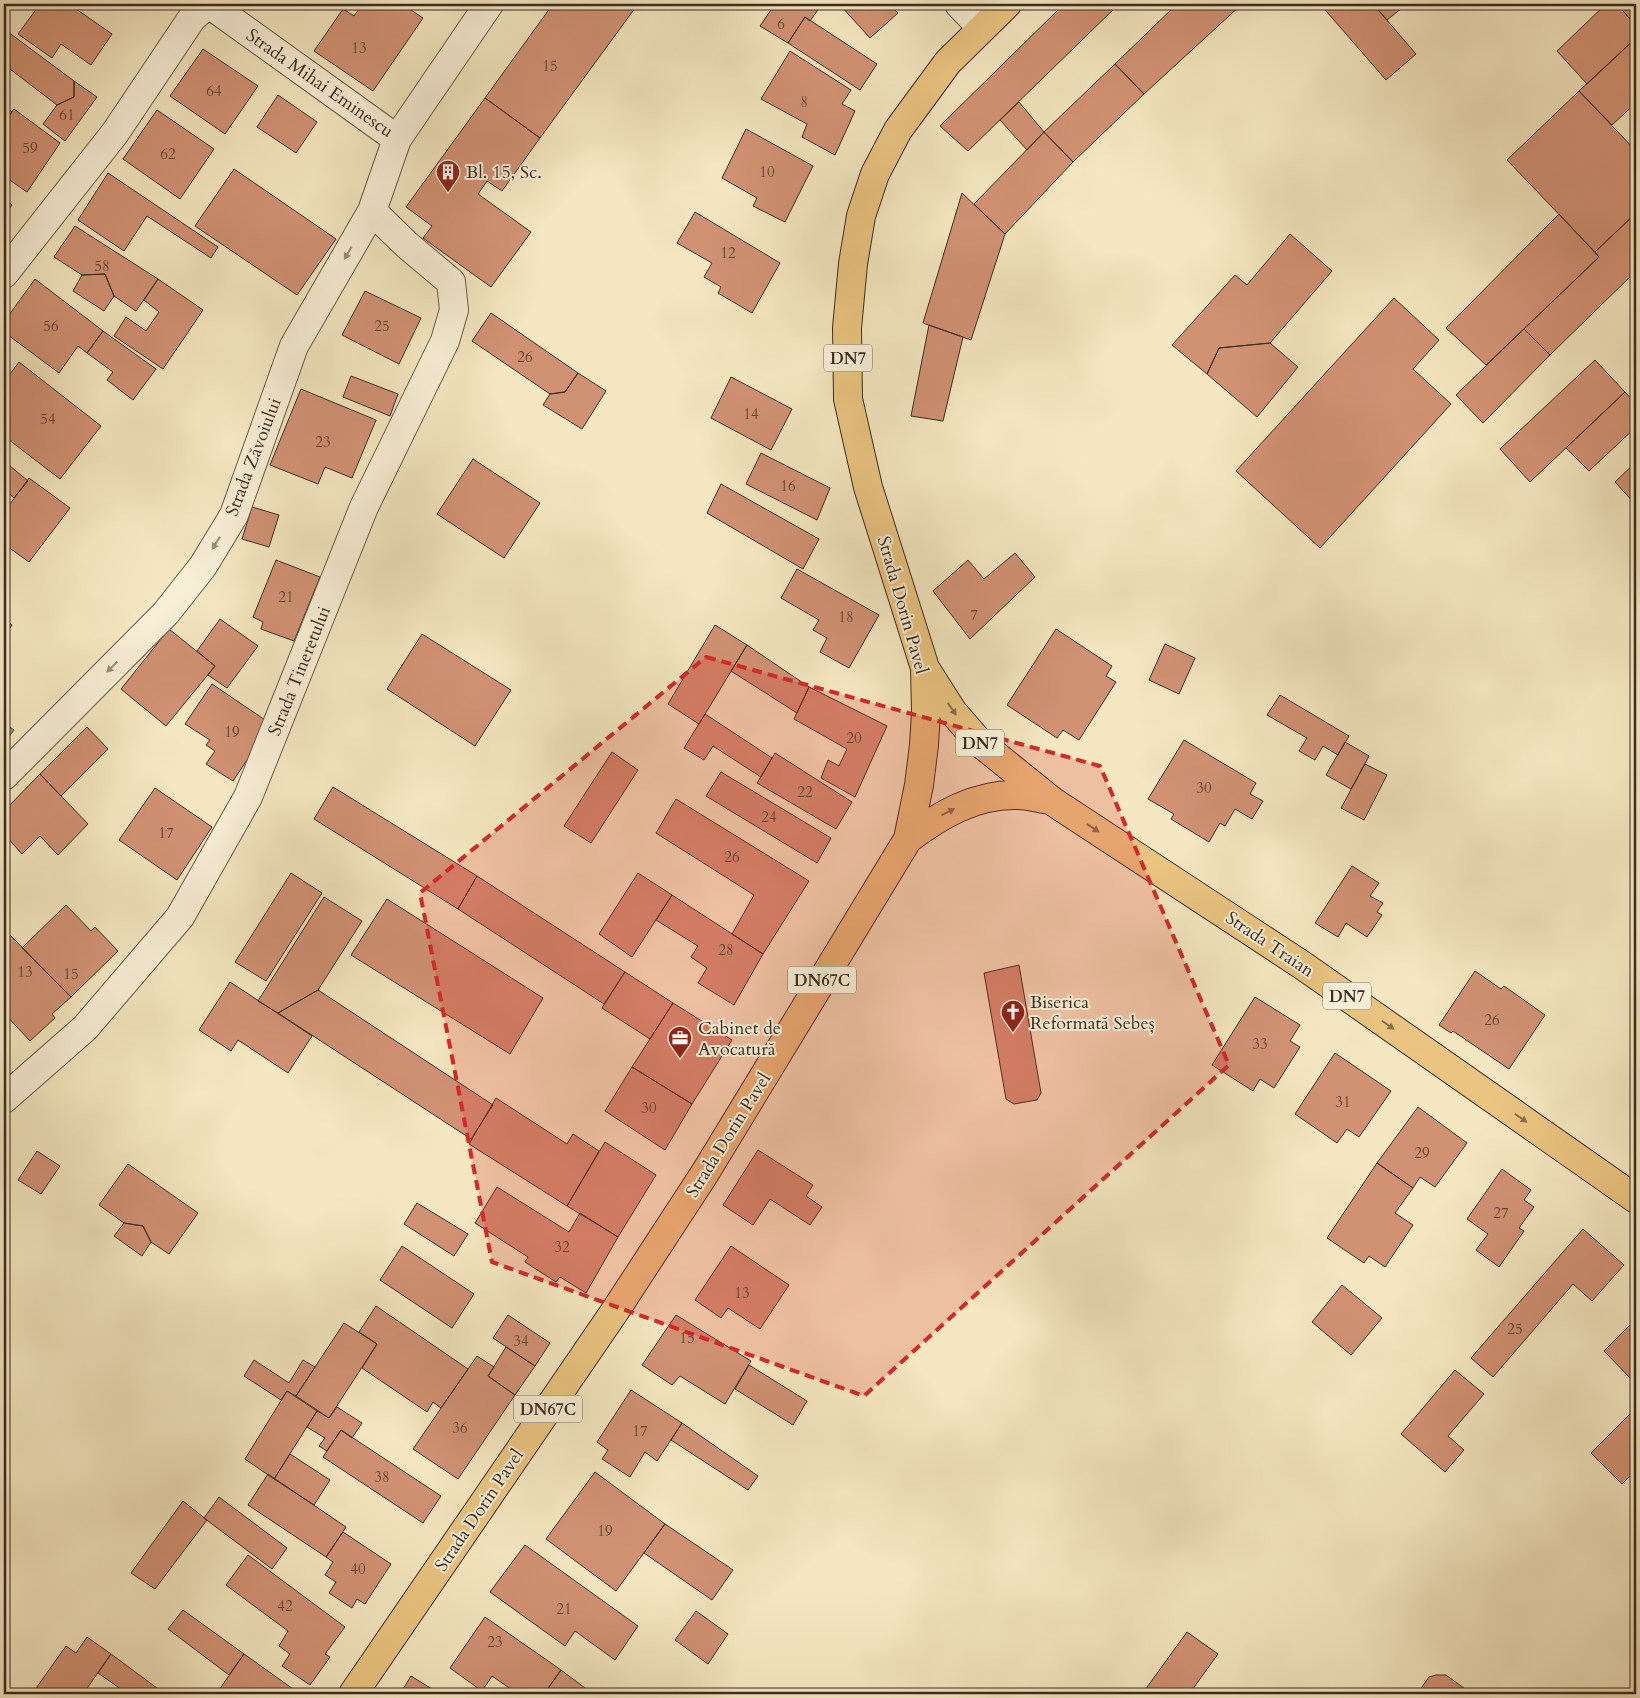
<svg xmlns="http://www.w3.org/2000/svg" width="1640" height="1698" font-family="Cardo,serif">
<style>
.building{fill:#d19274;stroke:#3c2b20}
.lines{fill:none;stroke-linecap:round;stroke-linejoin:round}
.minor-casing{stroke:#6a5a48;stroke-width:30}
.major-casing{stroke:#3c2b20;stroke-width:30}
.minor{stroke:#f8efd7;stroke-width:28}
.major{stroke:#eac480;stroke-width:28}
.oneway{fill:#9a8d7c}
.oneway2{fill:#8a704b}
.marked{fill:#d62828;fill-opacity:0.2;stroke:#d62828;stroke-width:4;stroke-dasharray:10 6;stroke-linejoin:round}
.labels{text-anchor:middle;stroke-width:4;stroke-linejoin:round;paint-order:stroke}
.number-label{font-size:15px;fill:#614535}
.shield{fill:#f8efd7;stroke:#746657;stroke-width:1}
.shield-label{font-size:16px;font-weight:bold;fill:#3c2b20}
.street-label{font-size:18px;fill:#3c2b20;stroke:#f8efd7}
.poi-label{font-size:18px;fill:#3c2b20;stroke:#f8efd7;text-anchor:start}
</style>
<rect width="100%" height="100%" fill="#f4e7c1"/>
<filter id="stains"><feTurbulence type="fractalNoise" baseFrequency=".004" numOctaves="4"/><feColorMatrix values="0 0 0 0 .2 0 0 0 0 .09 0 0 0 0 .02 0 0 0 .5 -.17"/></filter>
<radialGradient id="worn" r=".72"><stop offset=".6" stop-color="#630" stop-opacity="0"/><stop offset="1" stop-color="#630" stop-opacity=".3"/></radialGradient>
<path class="building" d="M40,4H69L112,34L91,65L61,44L52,58L18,34Z
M351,4H402L423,18L373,91L314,51L343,9L354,16L359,9Z
M553,4H638L540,138L485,98Z
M775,4H822L810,21L805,17L788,43L760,26Z
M843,4H902L895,10L898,13L870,38L841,6Z
M1064,4H1119L968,151L940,126Z
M1177,4H1242L1144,94L1115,64Z
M1320,4H1373L1416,54L1386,80Z
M1373,4H1407L1387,20Z
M1606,4H1617L1636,26V38L1587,84L1557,51Z
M1617,4H1636V26Z
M805,17L877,64L860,90L788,43Z
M4,29L74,81V97L57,105L10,69L4,80Z
M1636,38V103L1612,125L1579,91Z
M203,49L258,86L225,134L170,96Z
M790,51L851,90L842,104L855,111L835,155L802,137L807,124L761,99Z
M1115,64L1144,94L1073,162L1044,132Z
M74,81L97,97L65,141L43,124L57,105L74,97Z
M1579,91L1636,151V213L1595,252L1507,160Z
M278,95L317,122L296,153L257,127Z
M485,98L540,138L502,191L487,181L478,194L531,232L491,287L423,238L432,226L406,207Z
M1019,102L1044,132L1027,150L1000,120Z
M4,105L12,112L4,123Z
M14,109L60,143L27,192L4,176V161L7,156L4,154V123Z
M157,110L214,149L180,199L123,159Z
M746,129L813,166L785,222L753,206L757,198L722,178Z
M1044,132L1073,162L1005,234L974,204Z
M234,169L336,239L297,295L195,226Z
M108,173L218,247L211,258L147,216L124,251L78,220Z
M962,193L1005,234L971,340L923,323Z
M4,198L12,205L4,216Z
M695,212L780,263L752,313L718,293L721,287L704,277L712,263L677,243Z
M1636,213V271L1550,355L1524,329L1599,257L1595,252Z
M1559,214L1599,257L1486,365L1446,328Z
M75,226L158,279L136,311L114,296L105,274L82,275L54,257Z
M1290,234L1332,271L1270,343L1219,348L1207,374L1172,345L1235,275L1247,285Z
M105,274L114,296L104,311L73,291L82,275Z
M35,279L103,331L87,353L78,346L59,373L4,332V322Z
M158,279L203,310L163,369L114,336L126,317L146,331L159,312L144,300Z
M365,291L421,318L399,364L342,335Z
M1394,298L1439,340L1413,369L1451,404L1320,548L1236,471Z
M491,313L578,373L565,392L550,394L472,341Z
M929,325L963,337L943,421L911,416Z
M1524,329L1550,355L1483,423L1456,395Z
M103,331L156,369L133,400L107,380L113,372L87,353Z
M1270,343L1298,367L1257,417L1207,374L1219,348Z
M1595,360L1625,392L1530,482L1500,449Z
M19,362L101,426L60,479L4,436L6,409L4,382Z
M578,373L606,391L582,429L543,405L550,394L565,392Z
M351,376L398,394L390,416L343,397Z
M731,377L792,409L771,450L711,418Z
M301,389L376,420L352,478L325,467L318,484L270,465Z
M1625,392L1636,404V427L1589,471L1566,448Z
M761,453L830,488L817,520L746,484Z
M473,459L540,503L504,558L437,514Z
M4,461L28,481L14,498L4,489Z
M1636,462V505L1615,482Z
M29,478L70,508L29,562L4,544V512Z
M721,484L819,539L803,569L707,513Z
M252,507L279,515L269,547L242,539Z
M1015,553L1035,577L970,639L933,591L968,560L984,579Z
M276,560L320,577L294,641L261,629L263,622L253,617Z
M797,569L879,615L849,668L820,652L827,638L813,630L819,620L781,598Z
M4,618L12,625L4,636Z
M220,619L258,646L227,688L208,675L215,666L197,651Z
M715,625L747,645L699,724L668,704Z
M169,629L215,666L166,726L121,689Z
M1056,629L1112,666L1106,676L1116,682L1079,740L1063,730L1057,738L1007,705Z
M422,634L511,690L475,746L387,689Z
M1165,644L1195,658L1179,694L1149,680Z
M747,645L809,687L797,713L731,671Z
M212,684L271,724L233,781L206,764L215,751L206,745L210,740L185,724Z
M809,687L887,726L855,797L821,778L828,760L839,766L847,749L794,719Z
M1280,695L1349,736L1338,755L1323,746L1315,760L1299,751L1307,738L1267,715Z
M705,714L772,758L761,777L713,746L704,760L684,748Z
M4,723L14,730L4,743Z
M87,727L108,749L61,796L40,774Z
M1184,740L1256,783L1250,794L1263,801L1252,819L1235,809L1225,826L1220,823L1209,842L1171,819L1174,814L1148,799Z
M1345,742L1369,756L1351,789L1326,775Z
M612,752L638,770L591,843L564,826Z
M775,753L852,802L836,829L757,783Z
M1365,764L1387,775L1364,820L1341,808Z
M721,772L831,838L817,863L706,796Z
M40,774L88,824L58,855L40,836L22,854L4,834V811Z
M333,787L477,876L458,909L314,819Z
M155,788L212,827L177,880L119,840Z
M676,799L809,881L763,954L732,934L754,895L656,833Z
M1352,866L1379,883L1370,896L1383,903L1377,912L1382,915L1367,937L1346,923L1338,937L1315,923Z
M291,873L322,893L266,981L235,962Z
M638,873L672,895L632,957L599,934Z
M477,876L625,972L604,1004L458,909Z
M672,895L763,954L734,1005L698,983L707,968L691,957L698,946L656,920Z
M324,897L362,921L318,990L278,1013L258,1001Z
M387,899L543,998L510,1054L351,955Z
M66,905L91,931L95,927L118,951L71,997L22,948Z
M8,933L71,997L52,1014L55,1018L30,1041L4,1013L6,1002L4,1000V937Z
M1019,965L1041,1093L1037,1100L1014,1104L1006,1099L984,973Z
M1475,971L1501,989L1504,986L1545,1015L1509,1069L1453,1031L1451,1033L1439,1025Z
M625,972L673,1003L650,1039L602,1008Z
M230,982L312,1036L288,1073L238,1040L231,1051L199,1030Z
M318,990L493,1105L471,1139L278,1013Z
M1255,997L1300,1025L1290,1041L1300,1047L1274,1088L1260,1079L1253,1091L1212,1065Z
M673,1003L732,1040L692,1104L632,1067Z
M1335,1053L1391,1091L1359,1137L1347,1129L1337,1143L1295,1114Z
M632,1067L692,1104L665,1150L605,1111Z
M496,1098L567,1144L573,1134L599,1151L567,1206L469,1144Z
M1418,1107L1467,1143L1435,1187L1420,1177L1413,1188L1377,1163Z
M605,1142L656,1175L618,1237L567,1206Z
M758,1150L813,1185L806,1196L822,1207L810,1225L770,1199L753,1225L723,1205Z
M37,1151L60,1166L41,1194L18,1180Z
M1377,1163L1413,1188L1395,1213L1413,1225L1385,1267L1369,1256L1364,1263L1327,1238Z
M128,1164L198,1213L169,1254L151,1242L143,1226L124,1223L99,1205Z
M1502,1169L1531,1190L1524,1200L1534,1207L1519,1228L1524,1231L1499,1267L1476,1250L1488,1234L1467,1219Z
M497,1187L569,1232L580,1213L618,1237L586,1293L560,1277L556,1282L525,1262L528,1257L475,1223Z
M417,1203L468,1234L454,1256L404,1224Z
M124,1223L143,1226L151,1242L142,1256L114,1236Z
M1583,1229L1624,1265L1592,1301L1573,1284L1493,1377L1471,1358Z
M402,1246L474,1294L452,1328L380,1280Z
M731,1246L789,1285L760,1329L728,1308L721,1318L695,1300Z
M1342,1285L1382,1318L1351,1355L1312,1322Z
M376,1306L468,1369L441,1408L433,1402L427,1412L362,1368L377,1344L359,1332Z
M508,1315L550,1343L535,1366L493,1338Z
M676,1315L751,1361L725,1404L680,1376L672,1385L642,1365Z
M1636,1319V1384L1604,1351Z
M344,1323L377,1344L329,1418L296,1396Z
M506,1347L535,1366L515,1395L488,1376Z
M477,1356L494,1367L488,1376L515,1395L458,1479L413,1449Z
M254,1360L289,1383L303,1360L315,1367L296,1396L287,1391L281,1400L244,1376Z
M749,1365L807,1401L793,1425L735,1389Z
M1455,1370L1484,1394L1448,1436L1464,1450L1445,1472L1401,1434Z
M631,1390L682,1423L657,1461L645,1452L630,1477L602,1459L608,1450L597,1442Z
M287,1391L317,1411L274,1479L245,1459Z
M337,1407L362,1423L352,1438L341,1430L327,1451L319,1446L325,1438L307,1427L317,1411L329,1418Z
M1633,1411L1636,1415V1470L1622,1484L1591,1453Z
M682,1423L758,1476L748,1490L671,1440Z
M341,1430L441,1496L423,1523L323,1457Z
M290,1454L330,1480L314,1505L274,1479Z
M595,1472L665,1524L616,1591L546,1539Z
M268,1474L346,1527L326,1557L248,1505Z
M219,1497L287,1548L272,1569L204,1518Z
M183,1501L207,1520L155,1589L131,1573Z
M665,1524L733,1570L712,1600L644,1553Z
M343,1532L391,1564L365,1604L357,1599L352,1608L329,1593L336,1582L325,1575L333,1562L326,1557Z
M525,1545L638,1626L615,1660L575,1631L565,1646L490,1592Z
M248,1555L345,1627L325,1654L330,1657L310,1685L282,1666L290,1654L279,1646L288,1631L226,1585Z
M183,1610L244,1654L229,1675L168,1629Z
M696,1611L728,1634L708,1664L675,1640Z
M485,1617L561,1670L544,1694H518L492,1676L482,1691L450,1668Z
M1187,1632L1218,1654L1189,1694H1142Z
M87,1637L111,1654L83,1694H32L66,1646L76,1653Z
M111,1654L165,1694H128L98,1673Z
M244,1654L300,1694H225L219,1690Z
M561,1670L593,1694H544Z
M1436,1675H1446L1472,1694H1417L1429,1677Z
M411,1676L440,1694H400Z"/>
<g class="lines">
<defs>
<path id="minor" d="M209,4L397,139L489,4
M959,4L982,28
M4,274L115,133L192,18L208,4
M4,776L166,613L203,566L234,515L294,346L372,211L397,139
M4,1099L85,1028L180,917L248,797L364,507L445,341L454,310L451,282L407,245L372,211"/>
<path id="major" d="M925,668L953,712L979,742L1052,801L1302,965L1636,1199
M908,839C940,815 975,794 1017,795C1028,795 1040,799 1051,800
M353,1694L615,1311L705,1173L908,839L919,785L924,745L926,712L925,668L868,487L848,399L847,328L853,264L861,216L875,174L898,130L948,62L1007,4"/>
</defs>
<use href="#minor" class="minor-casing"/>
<use href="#major" class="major-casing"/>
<use href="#minor" class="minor"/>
<use href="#major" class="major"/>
</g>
<defs><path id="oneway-solid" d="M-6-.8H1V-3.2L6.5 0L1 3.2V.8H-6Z" transform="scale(1.25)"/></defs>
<g class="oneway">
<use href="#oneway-solid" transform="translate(348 253) rotate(120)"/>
<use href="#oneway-solid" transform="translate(216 543) rotate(122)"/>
<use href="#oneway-solid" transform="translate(112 667) rotate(135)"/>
</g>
<g class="oneway2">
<use href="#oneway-solid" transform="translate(952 709) rotate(55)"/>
<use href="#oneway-solid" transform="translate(948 812) rotate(-27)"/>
<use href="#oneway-solid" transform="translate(1093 828) rotate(33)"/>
<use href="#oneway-solid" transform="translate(1388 1025) rotate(35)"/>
<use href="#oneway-solid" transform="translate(1521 1118) rotate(35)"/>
</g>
<path class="marked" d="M706,657L1100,766L1229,1065L864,1396L492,1262L420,893Z"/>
<defs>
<symbol id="building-pin" viewBox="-11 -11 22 30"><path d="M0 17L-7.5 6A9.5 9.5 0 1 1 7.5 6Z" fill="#8f2418" stroke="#f8efd7"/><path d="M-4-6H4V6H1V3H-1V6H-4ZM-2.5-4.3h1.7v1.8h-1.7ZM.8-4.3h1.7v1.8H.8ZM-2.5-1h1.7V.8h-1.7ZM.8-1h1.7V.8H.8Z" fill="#fff"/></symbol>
<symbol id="church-pin" viewBox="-11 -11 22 30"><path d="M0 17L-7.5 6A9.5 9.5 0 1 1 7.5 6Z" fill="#8f2418" stroke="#f8efd7"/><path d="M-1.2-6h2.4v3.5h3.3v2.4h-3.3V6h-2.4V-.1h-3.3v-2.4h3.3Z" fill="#fff"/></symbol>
<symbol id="office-pin" viewBox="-11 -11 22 30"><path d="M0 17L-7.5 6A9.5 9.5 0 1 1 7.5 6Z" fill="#8f2418" stroke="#f8efd7"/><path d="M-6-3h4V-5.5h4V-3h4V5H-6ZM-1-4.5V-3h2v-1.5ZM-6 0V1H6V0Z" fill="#fff"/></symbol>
</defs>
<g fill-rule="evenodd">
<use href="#building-pin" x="434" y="158" width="28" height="38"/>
<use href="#church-pin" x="999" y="998" width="28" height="38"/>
<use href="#office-pin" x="666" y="1024" width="28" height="38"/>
</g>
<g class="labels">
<g class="number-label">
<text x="781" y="29">6</text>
<text x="359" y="53">13</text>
<text x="550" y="71">15</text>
<text x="214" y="96">64</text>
<text x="804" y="107">8</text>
<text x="67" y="120">61</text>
<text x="30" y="153">59</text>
<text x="168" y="159">62</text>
<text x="767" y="177">10</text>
<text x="728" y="258">12</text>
<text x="102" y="271">58</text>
<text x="51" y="331">56</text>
<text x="382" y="331">25</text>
<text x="525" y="362">26</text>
<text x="751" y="419">14</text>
<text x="48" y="424">54</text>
<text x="323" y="447">23</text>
<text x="788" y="491">16</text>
<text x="286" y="602">21</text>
<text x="974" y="620">7</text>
<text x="846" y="622">18</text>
<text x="232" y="737">19</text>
<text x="854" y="743">20</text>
<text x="1204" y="793">30</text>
<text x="805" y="797">22</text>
<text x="769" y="822">24</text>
<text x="166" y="838">17</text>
<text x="732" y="862">26</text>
<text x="726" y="955">28</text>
<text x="25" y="977">13</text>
<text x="71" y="979">15</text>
<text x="1492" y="1025">26</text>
<text x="1260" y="1049">33</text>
<text x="1343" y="1107">31</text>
<text x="649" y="1113">30</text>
<text x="1422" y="1158">29</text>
<text x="1501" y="1218">27</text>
<text x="562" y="1252">32</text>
<text x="742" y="1298">13</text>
<text x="1515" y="1334">25</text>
<text x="687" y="1343">15</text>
<text x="521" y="1346">34</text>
<text x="460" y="1433">36</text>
<text x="640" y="1436">17</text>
<text x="382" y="1482">38</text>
<text x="605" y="1536">19</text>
<text x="358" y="1574">40</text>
<text x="285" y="1611">42</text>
<text x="564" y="1614">21</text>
<text x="495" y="1647">23</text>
</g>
<g class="shield">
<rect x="824" y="344.5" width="48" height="27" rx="4"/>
<rect x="956" y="729.5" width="48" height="27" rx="4"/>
<rect x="788" y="966.5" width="68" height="27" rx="4"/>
<rect x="1323" y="982.5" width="48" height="27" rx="4"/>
<rect x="514" y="1395.5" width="68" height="27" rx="4"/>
</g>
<g class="shield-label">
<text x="848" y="364">DN7</text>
<text x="980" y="749">DN7</text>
<text x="822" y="986">DN67C</text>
<text x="1347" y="1002">DN7</text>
<text x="548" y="1415">DN67C</text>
</g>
<g class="street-label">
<text transform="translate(320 83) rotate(35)" y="6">Strada Mihai Eminescu</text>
<text transform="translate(253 457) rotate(-69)" y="6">Strada Zăvoiului</text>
<text transform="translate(903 605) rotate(74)" y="6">Strada Dorin Pavel</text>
<text transform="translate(299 671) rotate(-68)" y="6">Strada Tineretului</text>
<text transform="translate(1270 944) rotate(34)" y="6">Strada Traian</text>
<text transform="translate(728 1135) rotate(-58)" y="6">Strada Dorin Pavel</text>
<text transform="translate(479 1510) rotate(-56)" y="6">Strada Dorin Pavel</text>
</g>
<g class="poi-label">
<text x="466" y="178">Bl. 15, Sc.</text>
<text x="1030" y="1008">Biserica<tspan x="1030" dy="21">Reformată Sebeș</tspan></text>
<text x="698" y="1034">Cabinet de<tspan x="698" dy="21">Avocatură</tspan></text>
</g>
</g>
<rect width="1640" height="1698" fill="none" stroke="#f4e7c1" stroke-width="20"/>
<rect x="5" y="5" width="1630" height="1688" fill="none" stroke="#3c2b20" stroke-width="2.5"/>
<rect x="10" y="10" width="1620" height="1678" fill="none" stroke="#3c2b20"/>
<rect width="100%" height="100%" filter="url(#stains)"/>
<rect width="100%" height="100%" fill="url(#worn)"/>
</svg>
